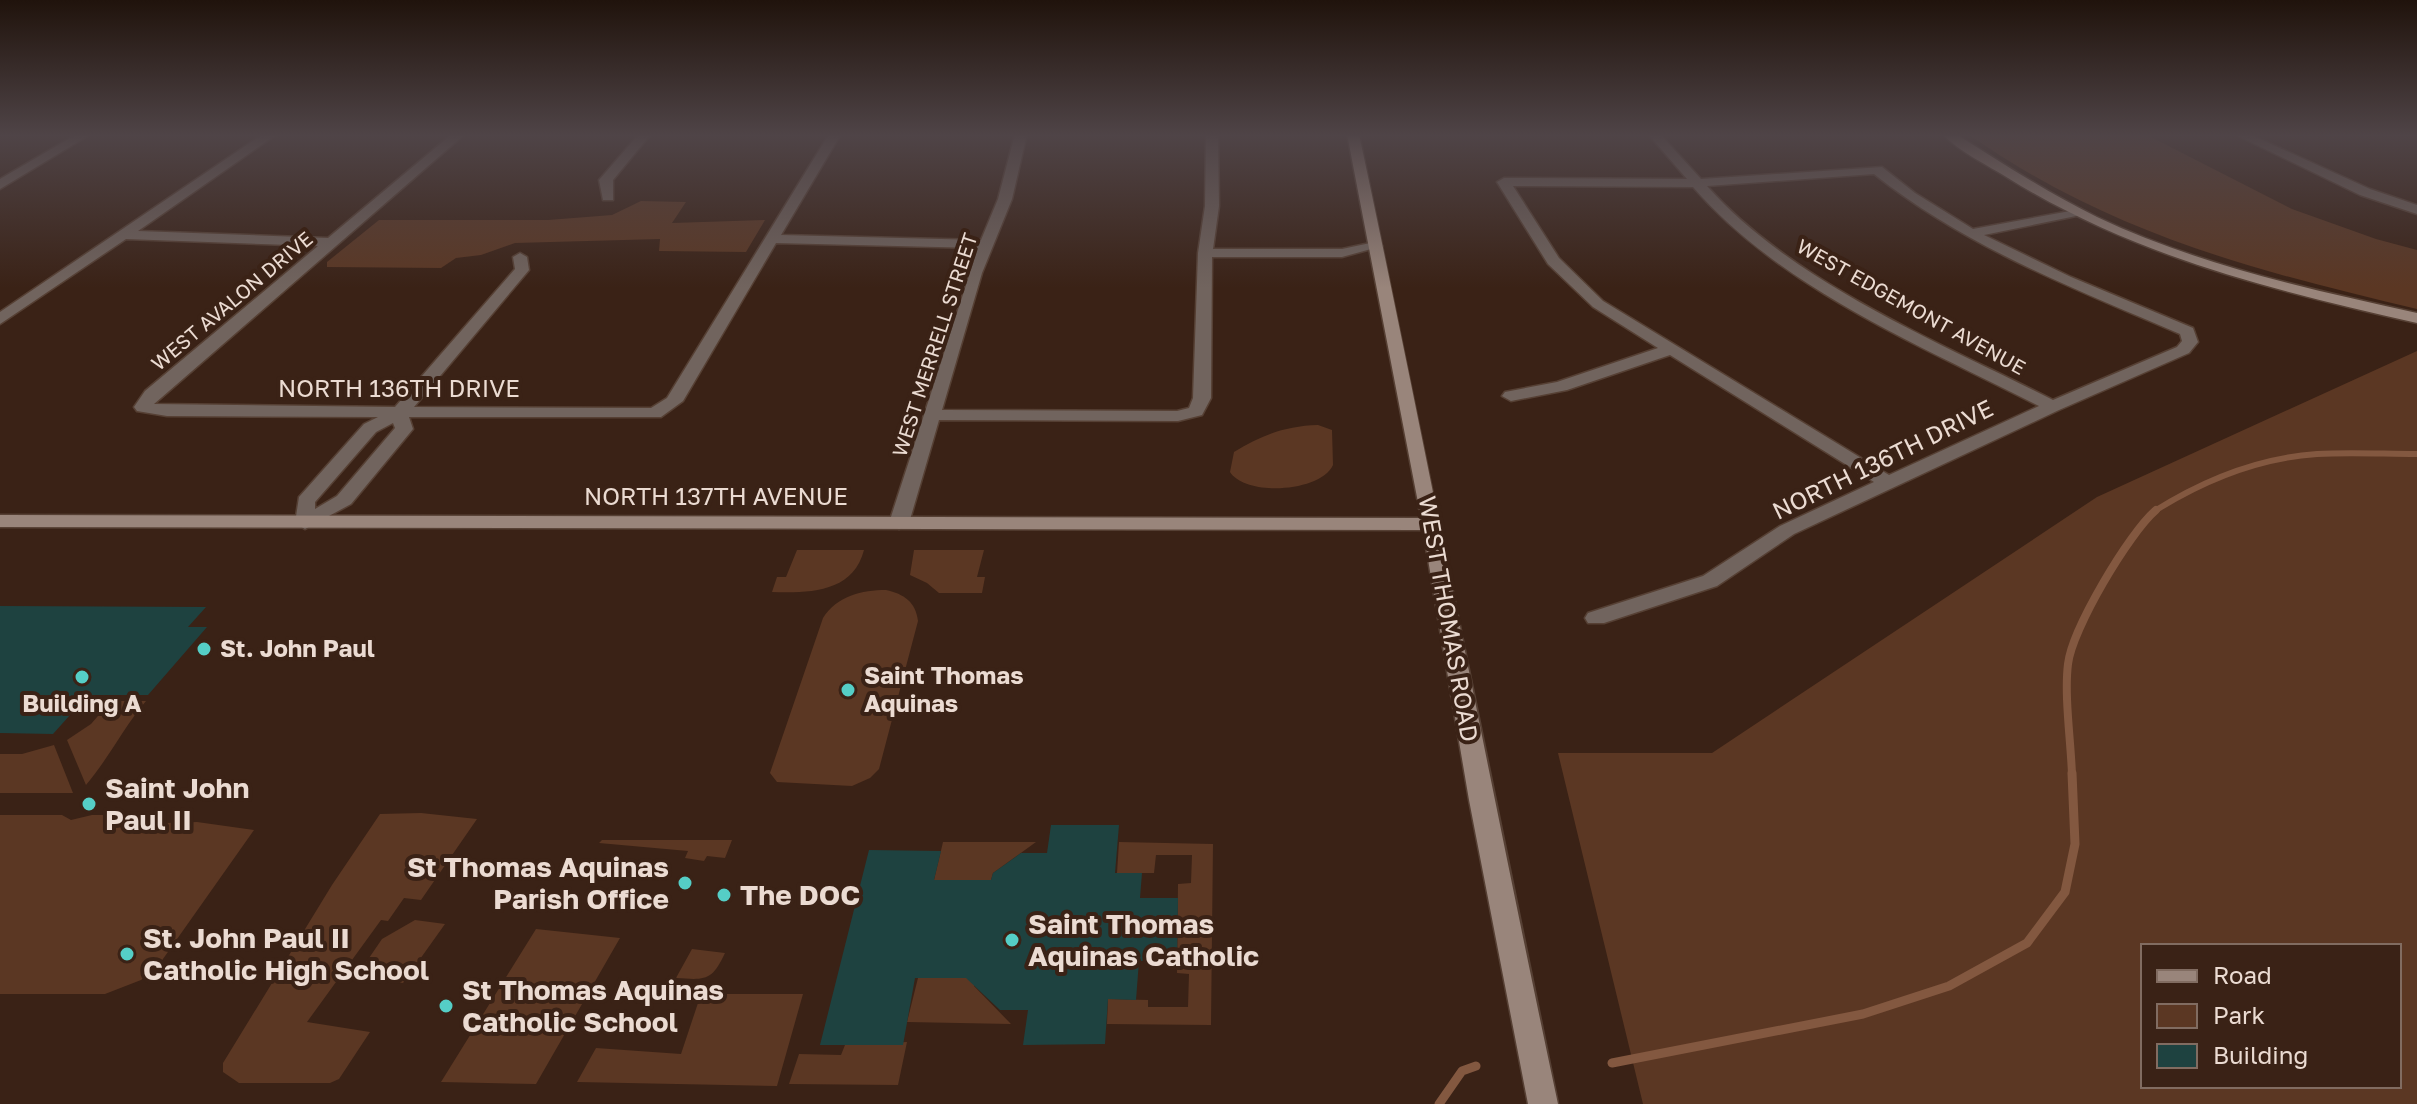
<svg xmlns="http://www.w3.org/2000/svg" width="2417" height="1104" font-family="'Golos Text',sans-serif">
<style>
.green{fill:#5b3723;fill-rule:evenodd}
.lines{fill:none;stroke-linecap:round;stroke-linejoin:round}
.stream-far2{stroke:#835840;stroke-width:6}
.stream-far1{stroke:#835840;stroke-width:8}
.stream{stroke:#835840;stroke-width:9}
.building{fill:#1e4240}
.street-casing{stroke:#564034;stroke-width:3}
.secondary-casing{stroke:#564034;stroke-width:3}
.street{fill:#71645e;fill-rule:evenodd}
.secondary{fill:#99857b;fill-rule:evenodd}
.poi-dot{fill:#55cec6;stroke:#3a2216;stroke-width:3}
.labels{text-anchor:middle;stroke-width:8;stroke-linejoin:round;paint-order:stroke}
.far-street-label{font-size:20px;fill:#ebdbd2;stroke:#3a2216}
.street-label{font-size:24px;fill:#ebdbd2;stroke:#3a2216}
.poi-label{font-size:24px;font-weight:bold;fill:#ebdbd2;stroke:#3a2216;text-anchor:start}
.near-poi-label{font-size:28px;font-weight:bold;fill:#ebdbd2;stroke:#3a2216;text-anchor:start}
</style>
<rect width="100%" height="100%" fill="#3a2216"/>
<path class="green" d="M1968,134H2145L2292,209L2376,239L2417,250V309C2252,270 2109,233 1968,134Z
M641,201L686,202L672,223L765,220L746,252L659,251L660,239L515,243L481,255L456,258L441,268L327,267V262L379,220H548L612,215Z
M2417,351V1104H1643L1558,753H1712L2097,497ZM2399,946V1086H2143V946Z
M1318,425L1332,430L1333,465C1321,492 1246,497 1230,472L1234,452C1262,435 1285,426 1318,425Z
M797,550H864C853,593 809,593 772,592L777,577H786Z
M914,550H984L977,577H985L982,593H939L927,583L910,575Z
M886,590C904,594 916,602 918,621L879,769L870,778L852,786L777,782L770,773L823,618C837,596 862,590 886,590Z
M111,701H146C123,728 109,758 86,785L67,740L91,724Z
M54,745L73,793H0V754H22Z
M421,813L477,819L421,900L404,898L388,921L381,920L307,1022L370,1032L339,1079L330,1083H239L223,1072V1063L332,885L380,814Z
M0,815H62L71,820L92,815H145L165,823L197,822L254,830L158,966L141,980L105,994H0Z
M602,840H732L725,858L707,856L704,861L685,858L688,851L599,843Z
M943,842H1036L993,873L991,880H934Z
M1119,842L1213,844L1211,1025L1107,1024L1108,999L1148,1000V1007H1188L1189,974L1177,973L1178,884L1191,883L1192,855H1156L1154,873H1117Z
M415,920L445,924L403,983L356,977L382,939Z
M536,929L620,938L536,1084L441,1082Z
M692,949L725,953C712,981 706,980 676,978Z
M918,978H975L974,986L1011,1024L907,1022Z
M701,994H803L777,1086L577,1082L596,1048L681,1054Z
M907,1042L898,1085L789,1084L799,1054L841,1055L845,1045Z"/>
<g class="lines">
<path class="stream-far2" d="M2153,512C2202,481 2258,458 2317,454C2350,452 2384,454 2417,454"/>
<path class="stream-far1" d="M2072,775C2071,742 2064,696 2068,664C2072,629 2129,533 2156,510"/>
<path class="stream" d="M1612,1063L1863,1014L1949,986L2027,943L2065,892L2075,844L2072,773
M1439,1104L1462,1071L1476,1066"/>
</g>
<path class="building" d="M0,606L206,607L188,627H207L148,695H88L53,734L0,733Z
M1051,825H1119L1115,873H1142L1140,898H1178L1177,960L1139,961L1136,1000L1108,999L1105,1044L1023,1045L1028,1010H1000L966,978H915L903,1045H820L869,850L941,851L934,880H991L993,873L1021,853H1047Z"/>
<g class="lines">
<defs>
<path id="street" d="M77,134H91L0,189V179Z
M263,134H277L138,231L328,238L452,134H465L154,404L395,407L515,269L513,257L520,253L527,257L529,270L414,407L651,408L667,398L829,134H841L781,235L981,240L998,199L1015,134H1027L1012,199L982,273L942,410L1177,411L1189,408L1193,398L1198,253L1205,206L1206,134H1218L1219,206L1213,249H1342L1375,242L1382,246L1342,257H1212L1211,398L1202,415L1178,421L939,420L909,523L899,529L889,523L978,248L776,243L683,401L661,417H409L413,429L351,504L305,529L295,523L299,497L364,424L378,417L167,416L137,411L134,407L145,391L318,246L126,239L0,324V312ZM393,423L395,428L337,496L315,509V502L376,432Z
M639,134H651L613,180V200H603L599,180Z
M1648,134H1660L1701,179L1882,167L1915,193L1973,229L2081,209V215L1984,235L2071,277L2193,328L2198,342L2189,353L2059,410L1794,534L1717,586L1604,623H1588L1585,618L1588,613L1703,576L1780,526L1874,482L1670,355L1567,390L1511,401L1502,396L1505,392L1557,382L1658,348L1593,307L1548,264L1497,182L1504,178L1687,179ZM1874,174C1966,247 2073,288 2180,334L2182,341L2177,347L2053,400C1939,342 1793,283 1707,186ZM1513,186L1693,187C1783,290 1920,345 2039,406L1889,475L1603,301L1559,258Z
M2234,134H2249L2370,189L2417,205V214L2360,195Z"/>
<path id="secondary" d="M1347,134H1359C1428,457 1489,781 1558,1104H1528L1469,800L1423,530L0,527V515L1421,518Z
M1942,134H1956C2002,163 2048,193 2097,217C2198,265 2309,289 2417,313V323C2275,291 2133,256 2008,178C1987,165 1960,152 1942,134Z"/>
</defs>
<use href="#street" class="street-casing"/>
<use href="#secondary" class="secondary-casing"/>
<use href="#street" class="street"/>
<use href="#secondary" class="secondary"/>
</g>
<linearGradient id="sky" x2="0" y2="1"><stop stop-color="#20130c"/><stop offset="0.47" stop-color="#4f4447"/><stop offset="1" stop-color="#4f4447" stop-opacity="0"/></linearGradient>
<rect width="2417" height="288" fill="url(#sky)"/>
<g class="poi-dot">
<circle cx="204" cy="649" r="8"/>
<circle cx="82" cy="677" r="8"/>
<circle cx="848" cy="690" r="8"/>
<circle cx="89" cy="804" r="8"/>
<circle cx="685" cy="883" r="8"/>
<circle cx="724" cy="895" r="8"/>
<circle cx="1012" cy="940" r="8"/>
<circle cx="127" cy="954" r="8"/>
<circle cx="446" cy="1006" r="8"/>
</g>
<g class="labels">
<g class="far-street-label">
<text transform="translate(232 301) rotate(-40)" y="7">WEST AVALON DRIVE</text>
<text transform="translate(1911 307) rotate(29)" y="7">WEST EDGEMONT AVENUE</text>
<text transform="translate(935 345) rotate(-72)" y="7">WEST MERRELL STREET</text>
</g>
<g class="street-label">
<text x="399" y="397">NORTH 136TH DRIVE</text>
<text transform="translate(1883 460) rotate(-26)" y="8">NORTH 136TH DRIVE</text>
<text x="716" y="505">NORTH 137TH AVENUE</text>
<text transform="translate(1448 619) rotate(80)" y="8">WEST THOMAS ROAD</text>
</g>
<g class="poi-label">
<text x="220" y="657">St. John Paul</text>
<text x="864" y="684">Saint Thomas<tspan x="864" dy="28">Aquinas</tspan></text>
<text x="82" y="712" text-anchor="middle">Building A</text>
</g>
<g class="near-poi-label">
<text x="105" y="798">Saint John<tspan x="105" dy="32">Paul II</tspan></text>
<text x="669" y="877" text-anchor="end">St Thomas Aquinas<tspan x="669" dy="32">Parish Office</tspan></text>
<text x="740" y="905">The DOC</text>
<text x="1028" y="934">Saint Thomas<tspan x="1028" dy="32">Aquinas Catholic</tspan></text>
<text x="143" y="948">St. John Paul II<tspan x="143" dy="32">Catholic High School</tspan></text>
<text x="462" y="1000">St Thomas Aquinas<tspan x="462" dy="32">Catholic School</tspan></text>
</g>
</g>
<rect x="2141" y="944" width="260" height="144" fill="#3a2216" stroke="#816c61" stroke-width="2"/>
<rect x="2157" y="970" width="40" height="12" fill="#99857b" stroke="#816c61" stroke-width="2"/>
<text x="2213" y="984" font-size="24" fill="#ebdbd2">Road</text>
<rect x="2157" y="1004" width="40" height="24" fill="#5b3723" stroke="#816c61" stroke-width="2"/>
<text x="2213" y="1024" font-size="24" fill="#ebdbd2">Park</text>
<rect x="2157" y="1044" width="40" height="24" fill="#1e4240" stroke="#816c61" stroke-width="2"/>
<text x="2213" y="1064" font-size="24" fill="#ebdbd2">Building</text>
</svg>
